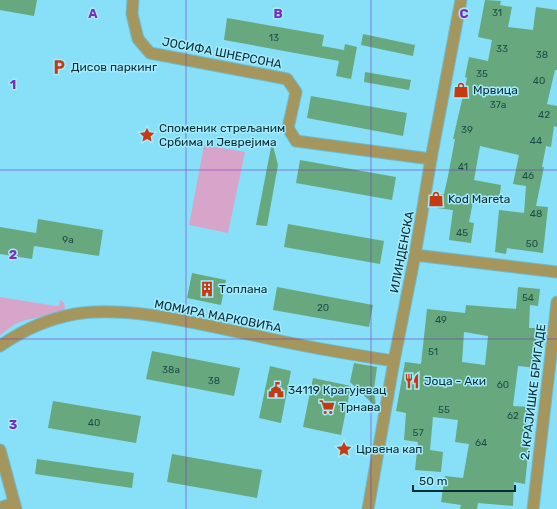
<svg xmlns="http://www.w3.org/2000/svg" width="557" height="509" font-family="Rubik,sans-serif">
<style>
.green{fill:#d7a5ca}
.building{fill:#67a87f;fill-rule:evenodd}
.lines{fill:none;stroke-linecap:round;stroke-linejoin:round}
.minor-casing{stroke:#6dbcd0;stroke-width:13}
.tertiary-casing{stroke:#6dbcd0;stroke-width:13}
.minor{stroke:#a5965d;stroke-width:11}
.tertiary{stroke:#a5965d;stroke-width:11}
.grid{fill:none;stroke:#7b2cbf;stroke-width:1;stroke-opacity:0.55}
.labels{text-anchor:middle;stroke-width:3;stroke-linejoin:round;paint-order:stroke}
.number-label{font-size:10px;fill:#1d4c48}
.street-label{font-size:12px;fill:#042d36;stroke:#a6ebfd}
.poi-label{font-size:12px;fill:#042d36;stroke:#a6ebfd;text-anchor:start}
.grid-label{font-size:13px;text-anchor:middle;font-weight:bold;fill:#7b2cbf;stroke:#a6ebfd;stroke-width:3;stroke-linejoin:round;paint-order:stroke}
</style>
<rect width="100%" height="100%" fill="#87e0f7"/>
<path class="green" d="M204,145L245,152L228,233L189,225Z
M0,297L56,306H59L60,300L64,303L65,308L63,312L26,320L15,324L0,335Z"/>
<path class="building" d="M0,0H37L34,16L0,10Z
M485,0L501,1L500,5L512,7L508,27L533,30L536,7L557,10V70H555L547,104L557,106V127L554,126L551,147L546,146L542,167H544L536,206L548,207L543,253L507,248L506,254L495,252L499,210L524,213L526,186L513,184L519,155L480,146L474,180L501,185L499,201L474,197L469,222L474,223L471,243L449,240L453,210L437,208L439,194H444L448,176L455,139H453L467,78L465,77L469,57L488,61L492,40L478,37Z
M227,18L324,35L322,46L344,50L345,44L357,47L351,79L336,76L339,61L224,40Z
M363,34L415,45L413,56L361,45Z
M365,72L411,80L409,90L364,82Z
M311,96L407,113L403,136L307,118Z
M272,142L278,165L267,226L256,225Z
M300,160L396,177L392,200L296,183Z
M38,219L103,230L99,256L34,246L32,259L0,254V227L36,233Z
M288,224L384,241L380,264L284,247Z
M192,273L226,280L221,305L187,298Z
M277,287L373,305L369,327L273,310Z
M518,287L540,289L538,306L530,305L529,328H537L535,351H539L537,368L518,366L513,406L529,407L525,443L529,444L525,484L514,482L513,506L478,503L477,509H460L461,505L441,502L445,476L463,478L469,444L455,442L458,420L433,417L430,450L443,452L441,472L415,470L418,442L404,440L406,413L396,411L405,362L421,364L427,309L465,313L466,305L516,309ZM464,332L488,336L485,365L462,362Z
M152,351L240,368L234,396L146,379Z
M354,363L377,367L374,389L376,407L350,382Z
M270,366L291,371L281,423L259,418Z
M313,378L351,386L341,435L303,427Z
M53,401L141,416L136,443L48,428Z
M172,454L262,470L257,498L167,482Z
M37,459L134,473L132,488L35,474Z"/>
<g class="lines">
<defs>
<path id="minor" d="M133,0L132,14L138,39L150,53L287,79L296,92L288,128L296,141L431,159
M415,255L557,272
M0,450L16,509
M0,508L13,503
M533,509L557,302"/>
<path id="tertiary" d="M0,346C23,330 47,319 75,314C130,305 202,325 257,336C302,346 348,354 394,361
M368,509L394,361L415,255L431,159L461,0"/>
</defs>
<use href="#minor" class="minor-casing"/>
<use href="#tertiary" class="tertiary-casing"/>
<use href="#minor" class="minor"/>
<use href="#tertiary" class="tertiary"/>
</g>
<path class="grid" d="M186,0V509M371,0V509M0,170H557M0,339H557"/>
<defs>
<symbol id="parking-bare" viewBox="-9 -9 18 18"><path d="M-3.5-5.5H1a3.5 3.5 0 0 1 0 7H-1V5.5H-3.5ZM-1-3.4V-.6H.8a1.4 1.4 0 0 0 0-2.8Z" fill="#c43b12" stroke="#a6ebfd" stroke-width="2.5" paint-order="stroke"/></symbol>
<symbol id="shop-bare" viewBox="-9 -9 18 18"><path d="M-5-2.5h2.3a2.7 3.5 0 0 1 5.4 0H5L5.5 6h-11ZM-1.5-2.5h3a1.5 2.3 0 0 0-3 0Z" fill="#c43b12" stroke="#a6ebfd" stroke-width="2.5" paint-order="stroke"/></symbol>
<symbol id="sight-bare" viewBox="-9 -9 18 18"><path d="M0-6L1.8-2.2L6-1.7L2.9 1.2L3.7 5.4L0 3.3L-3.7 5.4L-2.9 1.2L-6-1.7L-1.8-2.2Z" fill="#c43b12" stroke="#a6ebfd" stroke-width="2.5" paint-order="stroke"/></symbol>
<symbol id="building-bare" viewBox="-9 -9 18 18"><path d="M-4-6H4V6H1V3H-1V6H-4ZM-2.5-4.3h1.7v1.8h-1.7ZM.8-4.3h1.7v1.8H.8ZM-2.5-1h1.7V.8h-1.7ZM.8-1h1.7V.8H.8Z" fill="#c43b12" stroke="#a6ebfd" stroke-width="2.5" paint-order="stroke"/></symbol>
<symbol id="restaurant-bare" viewBox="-9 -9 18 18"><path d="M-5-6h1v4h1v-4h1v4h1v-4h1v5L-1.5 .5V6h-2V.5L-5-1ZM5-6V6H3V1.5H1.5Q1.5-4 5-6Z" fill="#c43b12" stroke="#a6ebfd" stroke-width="2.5" paint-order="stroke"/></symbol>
<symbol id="civic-bare" viewBox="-9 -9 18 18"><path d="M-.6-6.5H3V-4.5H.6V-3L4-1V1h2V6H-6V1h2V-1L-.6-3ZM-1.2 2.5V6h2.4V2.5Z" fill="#c43b12" stroke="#a6ebfd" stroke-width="2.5" paint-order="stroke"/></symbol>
<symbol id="supermarket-bare" viewBox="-9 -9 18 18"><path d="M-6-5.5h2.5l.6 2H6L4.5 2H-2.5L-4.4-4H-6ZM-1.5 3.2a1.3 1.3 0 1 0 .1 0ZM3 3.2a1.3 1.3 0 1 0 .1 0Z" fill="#c43b12" stroke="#a6ebfd" stroke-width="2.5" paint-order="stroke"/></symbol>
</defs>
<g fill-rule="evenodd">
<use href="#parking-bare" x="48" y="56" width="22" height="22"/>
<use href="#shop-bare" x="450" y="79" width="22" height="22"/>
<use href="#sight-bare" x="136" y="124" width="22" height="22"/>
<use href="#shop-bare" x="425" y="188" width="22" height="22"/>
<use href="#building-bare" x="196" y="278" width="22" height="22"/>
<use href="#restaurant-bare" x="401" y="370" width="22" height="22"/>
<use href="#civic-bare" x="265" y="379" width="22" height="22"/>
<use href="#supermarket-bare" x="316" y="396" width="22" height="22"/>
<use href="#sight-bare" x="333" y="438" width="22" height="22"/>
</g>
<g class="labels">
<g class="number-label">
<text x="497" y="16">31</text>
<text x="274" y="41">13</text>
<text x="502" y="52">33</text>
<text x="542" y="58">38</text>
<text x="482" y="77">35</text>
<text x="539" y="84">40</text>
<text x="498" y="108">37a</text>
<text x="544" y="118">42</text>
<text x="467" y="133">39</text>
<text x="536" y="144">44</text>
<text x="463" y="170">41</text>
<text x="528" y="179">46</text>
<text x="536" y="217">48</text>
<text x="462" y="236">45</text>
<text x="68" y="243">9a</text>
<text x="532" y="247">50</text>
<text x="528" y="301">54</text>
<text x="323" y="311">20</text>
<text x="441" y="323">49</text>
<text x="433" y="355">51</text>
<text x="171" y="373">38a</text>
<text x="214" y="384">38</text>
<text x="503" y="388">60</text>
<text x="444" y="413">55</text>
<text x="513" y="419">62</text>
<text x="94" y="426">40</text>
<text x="418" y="436">57</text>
<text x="481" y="446">64</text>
</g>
<g class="street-label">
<text transform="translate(222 53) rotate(11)" y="4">ЈОСИФА ШНЕРСОНА</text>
<text transform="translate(402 252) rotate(-79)" y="4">ИЛИНДЕНСКА</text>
<text transform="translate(218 316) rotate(11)" y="4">МОМИРА МАРКОВИЋА</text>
<text transform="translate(533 392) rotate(-83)" y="4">2. КРАЈИШКЕ БРИГАДЕ</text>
</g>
<g class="poi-label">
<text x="71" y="71">Дисов паркинг</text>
<text x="473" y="94">Мрвица</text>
<text x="159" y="132">Споменик стрељаним<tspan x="159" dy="14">Србима и Јеврејима</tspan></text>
<text x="448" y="203">Kod Mareta</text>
<text x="219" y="293">Топлана</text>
<text x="424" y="385">Јоца - Аки</text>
<text x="288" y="394">34119 Крагујевац</text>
<text x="339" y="411">Трнава</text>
<text x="356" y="453">Црвена кап</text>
</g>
</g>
<g class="grid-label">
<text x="93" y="18">A</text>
<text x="278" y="18">B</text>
<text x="464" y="18">C</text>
<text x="13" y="89">1</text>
<text x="13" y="259">2</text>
<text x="13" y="429">3</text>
</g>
<path d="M413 485v6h102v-6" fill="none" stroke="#042d36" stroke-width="2"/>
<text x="419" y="485" font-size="12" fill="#042d36" stroke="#a6ebfd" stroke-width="3" paint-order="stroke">50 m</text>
</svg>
